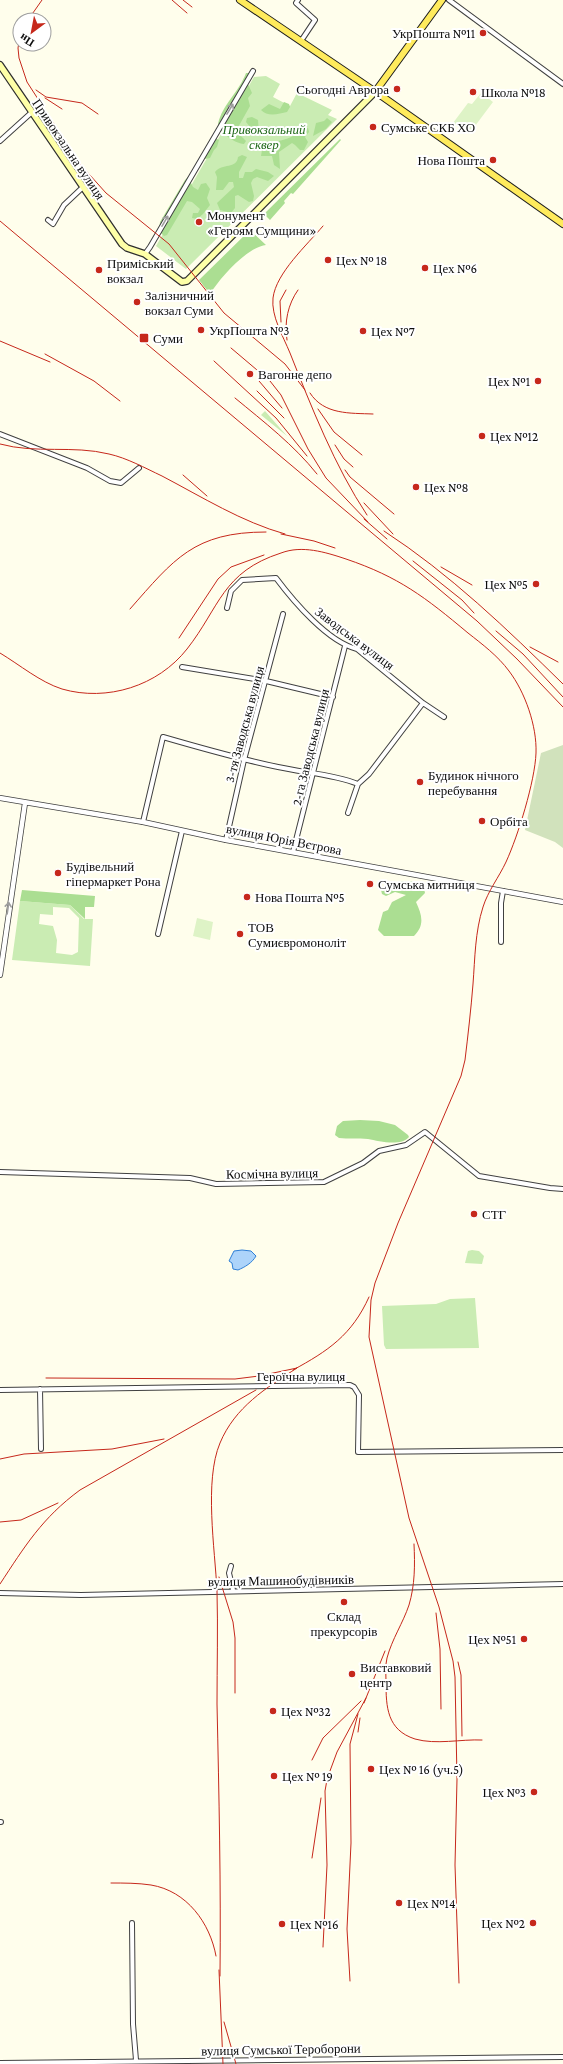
<svg xmlns="http://www.w3.org/2000/svg" width="563" height="2064" font-family="'Crimson Pro',serif">
<style>
.green{fill:#caecb3;fill-rule:evenodd}
.forest{fill:#abde92}
.cemetery{fill:#d1e2bc}
.pitch{fill:#def3c6}
.water{fill:#add4fa;stroke:#2f7fd6}
.lines{fill:none;stroke-linecap:round;stroke-linejoin:round}
.minor-casing{stroke:#404040;stroke-width:6}
.tertiary-casing{stroke:#404040;stroke-width:6}
.secondary-casing{stroke:#2f2f2f;stroke-width:8}
.primary-casing{stroke:#1e1e1e;stroke-width:8}
.minor{stroke:#fff;stroke-width:4}
.tertiary{stroke:#fff;stroke-width:4.5}
.secondary{stroke:#feffa7;stroke-width:5.5}
.primary{stroke:#ffeb5c;stroke-width:6}
.rail{stroke:#c6281b;stroke-width:1}
.oneway{stroke:#9e9e9e}
.poi-dot{fill:#c6281b;stroke:#fff;stroke-width:1.5}
.labels{text-anchor:middle;stroke-width:4;stroke-linejoin:round;paint-order:stroke}
.poi-label{font-size:13px;fill:#0d0d0d;stroke:#fff;text-anchor:start}
.park-label{font-size:13px;font-style:italic;fill:#206919;stroke:#fff}
.street-label{font-size:13px;fill:#0d0d0d;stroke:#fff}
</style>
<rect width="100%" height="100%" fill="#fffeec"/>
<path class="green" d="M266,76L280,84L273,97L290,106L297,93L332,110L328,115L337,119L186,269L156,246L254,77Z
M265,411L287,436L261,415Z
M20,901L70,905L84,919H93L90,966L12,960ZM53,907L69,908L79,918L78,952L72,955L56,953L57,940L53,926L39,924L40,914L53,915Z
M472,1250L479,1251L484,1256L482,1264L465,1263L468,1251Z
M475,1298L479,1348L386,1349L384,1345L382,1306L436,1304L450,1299Z"/>
<path class="forest" d="M246,73H250L251,76L248,84L252,93L248,98L250,106L236,131L246,141L244,144C234,143 220,133 218,124C222,105 239,92 246,73Z
M284,102L289,104L290,107L287,112C279,114 267,117 261,110L269,104L280,109Z
M252,117L258,120L259,133L254,132L246,122L247,118Z
M327,118L332,122L326,129L313,136L316,123L324,121Z
M308,128L309,132L305,137L308,142L304,150H300L295,145L292,143L279,152L280,169L274,165L272,156H261L262,150H266C273,139 282,142 291,137C298,134 301,130 308,128Z
M215,138L219,140L217,147L214,150L210,158L205,159L203,158L208,149L212,147Z
M340,139L341,140L293,194L291,193L284,201L285,203L270,220L264,214Z
M242,155L247,157L239,172V178H243L245,172H252L256,169L268,172L274,176L268,181L257,177L253,179L251,183L254,196L253,201L249,202L238,195L235,196V208L231,213L220,210L217,203L234,187L233,182H229L223,190H216L217,177L215,172C222,163 237,169 238,157Z
M188,177L193,187L198,190L201,184L206,183L210,189L207,198L210,205L203,214L197,219L192,218L193,213H198L200,209L192,202L187,201L167,235L164,236L159,231L160,222L185,180Z
M250,230L266,245C247,247 220,278 210,294L199,280Z
M400,881H414V885L423,884L425,893L416,902C422,915 425,925 414,936H384L378,930L383,912L388,910L392,902L406,895L395,892L386,896L382,894L381,890Z
M22,890L95,896L94,907H85V919L70,905L20,901Z
M360,1120L379,1121L395,1125L408,1135L409,1137C400,1147 379,1141 368,1139C358,1138 348,1139 339,1138L335,1135L337,1126L343,1121Z"/>
<path class="cemetery" d="M563,745V848L555,842L525,830L541,753Z"/>
<path class="pitch" d="M481,93L493,102L469,134L453,123L468,103L472,104Z
M197,918L213,922L210,940L193,936Z"/>
<path class="water" d="M242,1250L251,1251L256,1256C252,1263 245,1267 238,1270L233,1269L232,1263L229,1261L234,1251Z"/>
<g class="lines">
<defs>
<path id="minor" d="M298,0L296,3L315,20L301,41
M449,0L563,84
M0,141L31,113
M48,220L53,224L64,205L82,188
M145,254L150,247L253,71
M0,434L87,468L110,481L121,483L139,468
M227,608L231,591L242,580L276,578C294,602 328,642 357,649L423,703L444,717
M182,667L266,681L333,697
M348,813L358,784L369,774L423,703
M143,822L163,737C201,748 239,759 278,767C305,773 333,774 358,784
M226,840L244,760L283,614
M293,852L345,646
M158,934L182,831
M501,942V903L503,891
M0,1172L190,1178L216,1184L324,1182L363,1163L379,1151L406,1145L425,1132L479,1176L550,1188L563,1189
M40,1389L41,1449
M0,1390L350,1385L354,1387L359,1395L358,1452L563,1450
M231,1566L229,1573L233,1590
M0,1593L81,1595L563,1584
M0,1822H1
M132,1923L133,2024L136,2060
M0,2063L563,2057"/>
<path id="tertiary" d="M0,798L143,822L226,840L563,902
M0,975L25,803"/>
<path id="secondary" d="M0,65L122,244L127,248L145,254L182,282L187,281L193,275L375,92"/>
<path id="primary" d="M240,0L383,97L563,224
M375,92L442,0"/>
</defs>
<use href="#minor" class="minor-casing"/>
<use href="#tertiary" class="tertiary-casing"/>
<use href="#secondary" class="secondary-casing"/>
<use href="#primary" class="primary-casing"/>
<use href="#minor" class="minor"/>
<use href="#tertiary" class="tertiary"/>
<use href="#secondary" class="secondary"/>
<use href="#primary" class="primary"/>
<path class="rail" d="M172,0L187,13
M183,0L192,7
M28,20L42,0
M20,36L18,48L19,58L27,82L80,164L106,193L169,244L224,313L285,364L305,390
M36,90L46,97L82,103L98,114
M45,98L62,109
M0,221L477,621L517,659L563,707
M323,226C307,245 276,273 273,298C271,316 283,336 290,353C311,406 335,467 367,515
M281,322L280,301L286,290
M287,340C284,322 288,304 298,290
M0,341L50,362
M231,348L270,381L281,395L308,449L326,478L368,522
M45,354L94,381L120,401
M214,361L276,418L307,456
M259,381L282,408
M257,391L284,418
M310,393C324,415 350,413 373,414
M235,398C264,422 294,445 317,474
M318,409L334,432L362,455
M0,444C36,454 73,445 109,454C127,458 145,468 162,476C202,497 242,522 285,534
M335,445L344,459L353,467
M345,470L350,477L394,514
M183,475L207,496
M364,503L393,534
M364,519L387,539
M384,531C450,574 507,629 563,684
M281,534L314,541L335,548
M413,561L462,600L474,613
M441,567L472,585
M130,609C174,559 194,532 266,532
M496,631L523,654L563,697
M179,638L218,579L231,567L264,555
M530,647L558,662
M0,653C20,665 40,682 62,689C107,702 158,686 187,649C220,607 222,572 281,553C302,545 325,552 346,559C399,577 425,597 468,633C482,644 498,656 509,671C525,692 537,726 536,753C535,781 518,836 506,862C499,877 488,891 483,907C475,932 475,958 473,984C471,1009 468,1035 465,1060L461,1076L398,1223L375,1283L371,1300L369,1337L409,1518L439,1607L453,1661L455,1677L457,1779L455,1865L459,1983
M293,1370C328,1351 352,1335 369,1297
M46,1378L235,1379L259,1376L297,1368C266,1388 235,1407 220,1443C204,1481 215,1549 217,1591C218,1628 217,1666 217,1704C219,1795 221,1885 220,1976
M0,1459L24,1454L112,1449L164,1439
M0,1522L21,1520L58,1503
M414,1544C415,1565 415,1585 409,1605C403,1623 392,1639 387,1658C385,1666 386,1674 386,1682C386,1707 387,1730 415,1739C436,1745 461,1739 482,1740
M219,1577L233,1622L235,1638V1693
M0,1584C25,1546 42,1518 80,1490L256,1390
M436,1613L440,1649L441,1709
M458,1662L461,1675L462,1736
M364,1703L385,1651
M358,1732L360,1718
M312,1760L323,1738L361,1701
M327,1779L337,1752L366,1698
M312,1858L321,1798
M111,1883C124,1883 138,1883 151,1885C187,1891 210,1923 216,1956
M323,1947L327,1865L325,1791L328,1774
M219,1970L223,2064
M350,1981L347,1929L351,1843L350,1744L358,1714
M224,2022L236,2064"/>
</g>
<defs><path id="oneway-shaft" d="M-6 0H5M1.5-3L5.5 0L1.5 3" fill="none" stroke-width="1.6" stroke-linecap="round" stroke-linejoin="round"/></defs>
<g class="oneway">
<use href="#oneway-shaft" transform="translate(230 109) rotate(-59)"/>
<use href="#oneway-shaft" transform="translate(165 221) rotate(-60)"/>
<use href="#oneway-shaft" transform="translate(8 908) rotate(-82)"/>
</g>
<g class="poi-dot">
<circle cx="483" cy="33" r="4"/>
<circle cx="397" cy="89" r="4"/>
<circle cx="473" cy="92" r="4"/>
<circle cx="373" cy="127" r="4"/>
<circle cx="493" cy="160" r="4"/>
<circle cx="199" cy="222" r="4"/>
<circle cx="328" cy="260" r="4"/>
<circle cx="425" cy="268" r="4"/>
<circle cx="99" cy="270" r="4"/>
<circle cx="137" cy="302" r="4"/>
<circle cx="201" cy="330" r="4"/>
<circle cx="363" cy="331" r="4"/>
<rect x="139" y="333" width="10" height="10" rx="2"/>
<circle cx="250" cy="374" r="4"/>
<circle cx="538" cy="381" r="4"/>
<circle cx="482" cy="436" r="4"/>
<circle cx="416" cy="487" r="4"/>
<circle cx="536" cy="584" r="4"/>
<circle cx="420" cy="782" r="4"/>
<circle cx="482" cy="821" r="4"/>
<circle cx="58" cy="873" r="4"/>
<circle cx="370" cy="884" r="4"/>
<circle cx="247" cy="897" r="4"/>
<circle cx="240" cy="934" r="4"/>
<circle cx="474" cy="1214" r="4"/>
<circle cx="344" cy="1602" r="4"/>
<circle cx="524" cy="1639" r="4"/>
<circle cx="352" cy="1674" r="4"/>
<circle cx="273" cy="1711" r="4"/>
<circle cx="371" cy="1769" r="4"/>
<circle cx="274" cy="1776" r="4"/>
<circle cx="534" cy="1792" r="4"/>
<circle cx="399" cy="1903" r="4"/>
<circle cx="533" cy="1923" r="4"/>
<circle cx="282" cy="1924" r="4"/>
</g>
<g class="labels">
<g class="poi-label">
<text x="475" y="38" text-anchor="end">УкрПошта №11</text>
<text x="389" y="94" text-anchor="end">Сьогодні Аврора</text>
<text x="481" y="97">Школа №18</text>
<text x="381" y="132">Сумське СКБ ХО</text>
<text x="485" y="165" text-anchor="end">Нова Пошта</text>
<text x="207" y="220">Монумент<tspan x="207" dy="15">«Героям Сумщини»</tspan></text>
<text x="336" y="265">Цех № 18</text>
<text x="107" y="268">Приміський<tspan x="107" dy="15">вокзал</tspan></text>
<text x="433" y="273">Цех №6</text>
<text x="145" y="300">Залізничний<tspan x="145" dy="15">вокзал Суми</tspan></text>
<text x="209" y="335">УкрПошта №3</text>
<text x="371" y="336">Цех №7</text>
<text x="153" y="343">Суми</text>
<text x="258" y="379">Вагонне депо</text>
<text x="530" y="386" text-anchor="end">Цех №1</text>
<text x="490" y="441">Цех №12</text>
<text x="424" y="492">Цех №8</text>
<text x="528" y="589" text-anchor="end">Цех №5</text>
<text x="428" y="780">Будинок нічного<tspan x="428" dy="15">перебування</tspan></text>
<text x="490" y="826">Орбіта</text>
<text x="66" y="871">Будівельний<tspan x="66" dy="15">гіпермаркет Рона</tspan></text>
<text x="378" y="889">Сумська митниця</text>
<text x="255" y="902">Нова Пошта №5</text>
<text x="248" y="932">ТОВ<tspan x="248" dy="15">Сумиєвромоноліт</tspan></text>
<text x="482" y="1219">СТГ</text>
<text x="344" y="1621" text-anchor="middle">Склад<tspan x="344" dy="15">прекурсорів</tspan></text>
<text x="516" y="1644" text-anchor="end">Цех №51</text>
<text x="360" y="1672">Виставковий<tspan x="360" dy="15">центр</tspan></text>
<text x="281" y="1716">Цех №32</text>
<text x="379" y="1774">Цех № 16 (уч.5)</text>
<text x="282" y="1781">Цех № 19</text>
<text x="526" y="1797" text-anchor="end">Цех №3</text>
<text x="407" y="1908">Цех №14</text>
<text x="525" y="1928" text-anchor="end">Цех №2</text>
<text x="290" y="1929">Цех №16</text>
</g>
<g class="park-label">
<text x="264" y="134">Привокзальний<tspan x="264" dy="15">сквер</tspan></text>
</g>
<g class="street-label">
<text transform="translate(69 149) rotate(56)" y="5">Привокзальна вулиця</text>
<text transform="translate(355 638) rotate(37)" y="5">Заводська вулиця</text>
<text transform="translate(244 724) rotate(-75)" y="5">3-тя Заводська вулиця</text>
<text transform="translate(310 747) rotate(-76)" y="5">2-га Заводська вулиця</text>
<text transform="translate(284 839) rotate(11)" y="5">вулиця Юрія Вєтрова</text>
<text transform="translate(272 1173) rotate(-1)" y="5">Космічна вулиця</text>
<text x="301" y="1381">Героїчна вулиця</text>
<text transform="translate(281 1580) rotate(-1)" y="5">вулиця Машинобудівників</text>
<text transform="translate(281 2049) rotate(-1)" y="5">вулиця Сумської Тероборони</text>
</g>
</g>
<g transform="translate(32 32) rotate(212)"><circle r="19" fill="#ffffff" stroke="#9e9e9e"/>
<path d="M0-3L7 15L0 10L-7 15Z" fill="#c6281b"/>
<text y="-6" font-size="11" font-weight="bold" text-anchor="middle" fill="#0d0d0d">Пн</text>
</g>
</svg>
